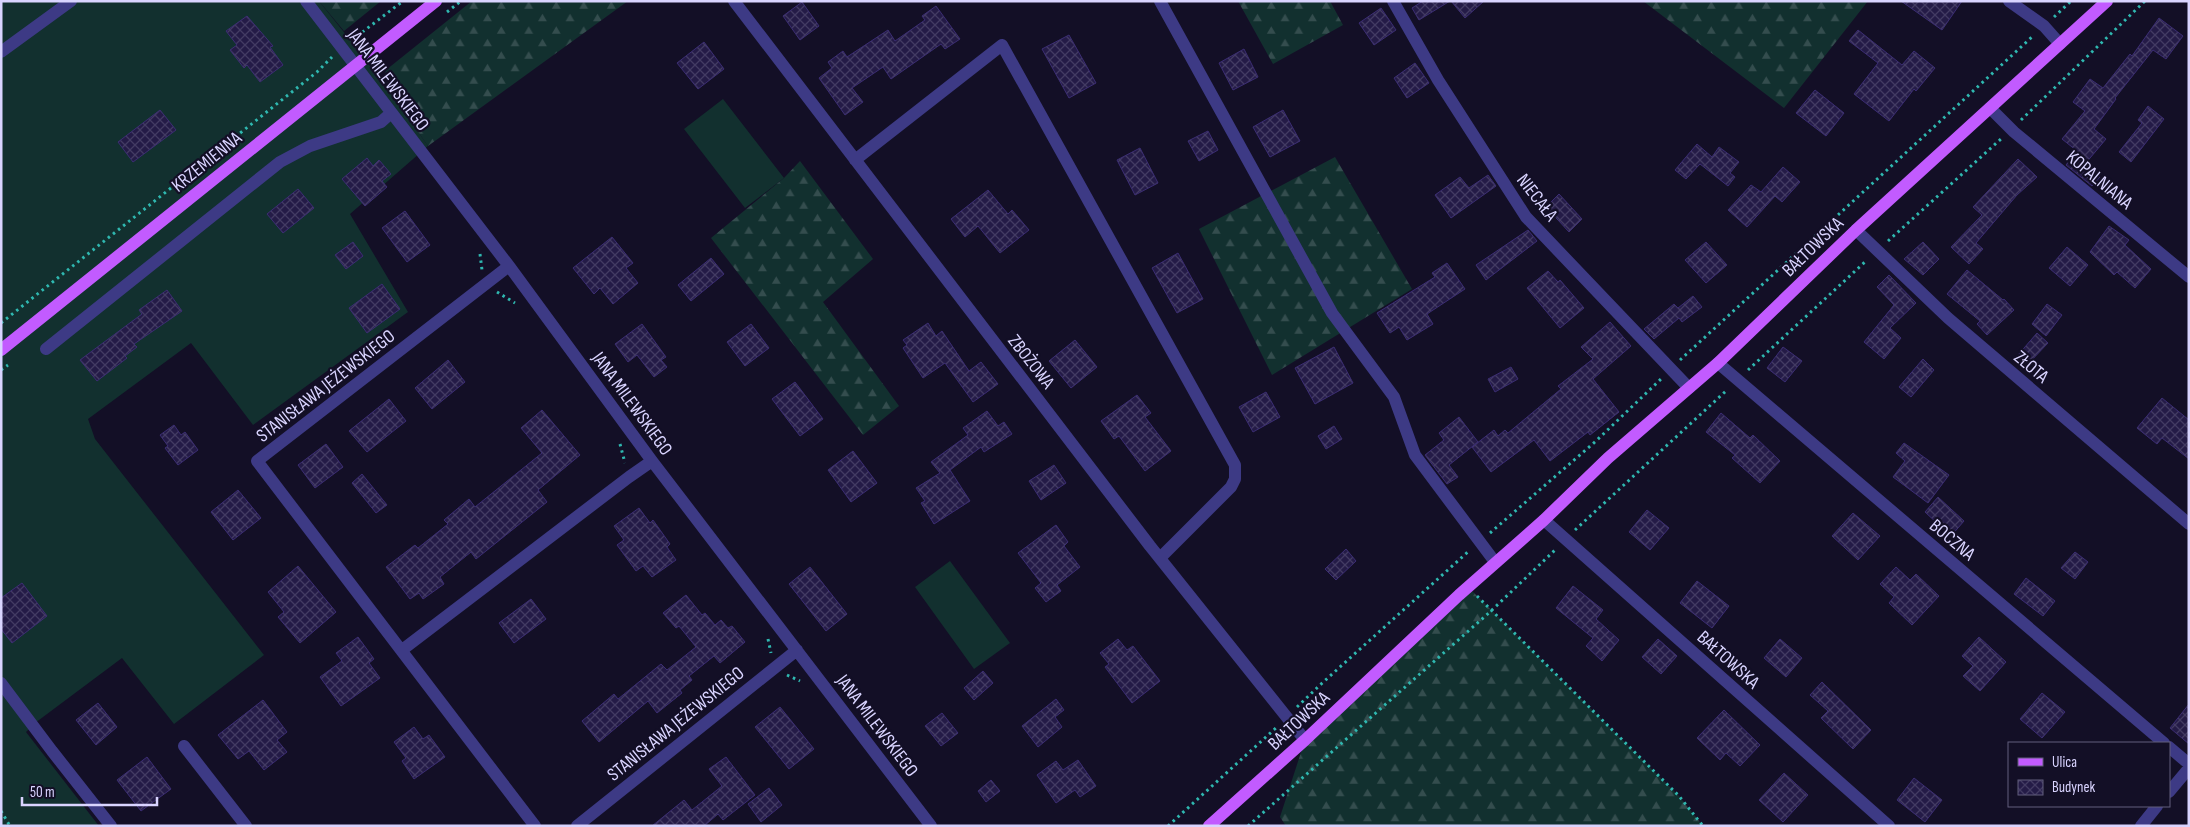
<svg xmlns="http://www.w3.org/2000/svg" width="2190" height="827" font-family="'Sofia Sans Condensed',sans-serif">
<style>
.grass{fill:#12302f}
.forest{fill:url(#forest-firs)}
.building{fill:url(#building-cross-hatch);stroke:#3b2d73}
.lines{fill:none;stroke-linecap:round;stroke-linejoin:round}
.path{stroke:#2fb8b0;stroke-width:3;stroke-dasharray:2.5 4;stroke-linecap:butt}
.minor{stroke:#3d3a85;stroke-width:12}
.major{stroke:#c25bff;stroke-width:12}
.labels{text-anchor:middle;stroke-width:4.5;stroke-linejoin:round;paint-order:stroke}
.street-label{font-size:19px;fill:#d9d4ff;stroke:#130f26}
</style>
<defs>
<pattern id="forest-firs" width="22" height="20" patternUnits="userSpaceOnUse" patternTransform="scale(1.25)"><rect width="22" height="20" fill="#12302f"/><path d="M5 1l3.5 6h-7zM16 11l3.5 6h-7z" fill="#344d4e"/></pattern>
<pattern id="building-cross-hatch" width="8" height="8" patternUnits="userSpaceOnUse" patternTransform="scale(1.25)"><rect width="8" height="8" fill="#241b47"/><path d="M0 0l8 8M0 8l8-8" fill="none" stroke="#433b63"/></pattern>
</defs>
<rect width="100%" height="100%" fill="#130f26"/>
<path class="grass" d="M1,1H319L383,81L428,146L350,214L408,312L253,425L191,343L88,419L95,439L264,655L174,724L122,658L35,723L26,732L99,826H1Z
M723,99L784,178L745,208L684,129Z
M950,561L1010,643L974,669L915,587Z"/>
<path class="forest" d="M319,1H381L344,31Z
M472,1H628L428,146L383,81L386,70Z
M1238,1H1330L1343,25L1273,64Z
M1643,1H1868L1784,108Z
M1335,157L1412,289L1272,375L1199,229Z
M800,161L873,259L823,302L899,406L863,435L711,238L784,178Z
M1468,587L1679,796L1703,826H1286L1280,817L1305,740Z"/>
<path class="building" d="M1423,1H1450L1419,20L1412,8Z
M1451,1H1484L1465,18Z
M1901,1H1962L1942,30Z
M802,2L819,26L800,40L783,16Z
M936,6L960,39L945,49L941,44L891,79L883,67L852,88L863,102L845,115L819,78L832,68L828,62L843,51L847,57L888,30L895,41L925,20L922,16Z
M1381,8L1396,30L1374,45L1359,23Z
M247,16L273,46L270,47L283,65L260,82L247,65L244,68L230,50L237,45L226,31Z
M2159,18L2183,36L2166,59L2153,50L2115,98L2116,99L2094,129L2106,139L2085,164L2100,177L2092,186L2066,165L2077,151L2062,139L2085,111L2073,102L2090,79L2103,88L2130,54L2132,56Z
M1858,30L1902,65L1914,51L1935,68L1916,91L1914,89L1889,121L1854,94L1878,63L1849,41Z
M1069,35L1096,83L1069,98L1042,49Z
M704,42L724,69L698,89L677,63Z
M1244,49L1258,77L1233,90L1219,63Z
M1415,63L1429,83L1407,98L1394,78Z
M1815,90L1844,113L1826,136L1796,113Z
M2148,106L2164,119L2131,162L2119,152L2142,123L2138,120Z
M160,110L176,130L133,162L118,142Z
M1283,110L1300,141L1270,157L1253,127Z
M1208,131L1218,150L1199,161L1188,141Z
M1697,144L1712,157L1719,147L1739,162L1730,173L1735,177L1728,186L1700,164L1686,179L1675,170Z
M1140,148L1158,183L1135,195L1117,160Z
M367,158L373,166L379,160L391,174L382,181L387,187L365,206L342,179Z
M2018,159L2037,177L2017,195L1976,243L1983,249L1969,264L1951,247L1982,215L1973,207Z
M1783,167L1800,182L1782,202L1775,196L1747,227L1728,210L1751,185L1761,192Z
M1488,175L1496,186L1451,218L1435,195L1460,177L1469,188Z
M298,189L314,208L283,233L267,214Z
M988,190L1008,214L1012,210L1029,230L1000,253L978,226L965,237L951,219Z
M1559,194L1582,219L1569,232L1546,207Z
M405,211L430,245L407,262L382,228Z
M2109,226L2129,240L2125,245L2151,269L2135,288L2117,272L2114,275L2090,252Z
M1528,230L1537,241L1486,280L1476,265Z
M612,237L633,263L626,268L638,283L613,304L600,288L594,294L573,268Z
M353,242L363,256L346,269L335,255Z
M1706,242L1727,265L1706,283L1685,260Z
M1923,242L1939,259L1923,275L1904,259Z
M2067,247L2088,265L2070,286L2049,268Z
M1178,253L1203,299L1177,313L1152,268Z
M711,258L724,274L691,301L678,285Z
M1447,263L1465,289L1427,314L1433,324L1407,340L1399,327L1390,333L1377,313L1435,277L1432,273Z
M1967,270L2003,300L2004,299L2014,310L1987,335L1977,324L1980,321L1947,294Z
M1548,271L1558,282L1560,280L1584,308L1560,328L1527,288Z
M1889,275L1916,303L1890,328L1901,338L1884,359L1864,342L1894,305L1877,287Z
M382,284L400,309L367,333L349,308Z
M167,290L182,311L134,344L137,347L125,356L127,358L97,381L80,360L142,314L139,310Z
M1693,296L1702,307L1682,322L1679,318L1654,339L1644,329L1674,304L1678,308Z
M2047,304L2062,315L2046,336L2032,324Z
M1610,322L1631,346L1593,379L1619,412L1590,435L1588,432L1550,461L1534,440L1491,472L1472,447L1494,430L1498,436L1505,430L1508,433L1561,389L1558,386L1593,359L1581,347Z
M928,323L936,336L942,331L969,371L981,362L998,384L973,402L945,363L923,378L903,348L907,345L903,340Z
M642,324L666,357L661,360L667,367L654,377L637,355L628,362L615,344Z
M751,324L769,348L745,366L727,342Z
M2037,333L2048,343L2028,364L2018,355Z
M1075,340L1097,367L1071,388L1049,361Z
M1334,347L1353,383L1315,404L1295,368Z
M1783,347L1802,361L1785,382L1767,368Z
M1923,359L1934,370L1911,397L1899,387Z
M448,360L465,382L432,409L415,388Z
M1511,367L1518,379L1495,392L1488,379Z
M795,382L823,419L800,436L772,399Z
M1266,392L1280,417L1253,432L1239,407Z
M1137,395L1151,413L1145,417L1171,451L1145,471L1119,436L1114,439L1101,421Z
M2162,398L2189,420V459L2162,438L2157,444L2137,428Z
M389,399L406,421L367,452L349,431Z
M542,410L580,455L538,490L547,502L476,559L471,552L440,577L444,584L423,599L419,593L410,599L386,567L415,545L418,548L448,524L444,520L469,499L475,507L542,453L521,428Z
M987,411L998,426L1004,422L1012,434L984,452L981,447L950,470L970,501L934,524L921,503L925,501L916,488L940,473L931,462L968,435L963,428Z
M1721,413L1750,438L1753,435L1780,461L1760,483L1732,458L1735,455L1706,432Z
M1459,417L1478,442L1449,465L1458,477L1447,484L1425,455L1444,440L1439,433Z
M174,425L181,435L185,432L198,450L178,465L165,448L168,446L160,435Z
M1334,426L1342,439L1326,449L1318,436Z
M1904,443L1949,475L1928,503L1893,477L1905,461L1896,453Z
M326,444L343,467L315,488L298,465Z
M853,451L877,483L851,502L828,470Z
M1054,465L1066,483L1041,500L1029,481Z
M362,474L387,505L376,513L352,483Z
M238,490L261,518L233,540L211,512Z
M1938,497L1964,521L1951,536L1925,512Z
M639,508L650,523L653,520L670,544L667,547L676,560L652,577L643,566L636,571L617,545L624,540L614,526Z
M1647,510L1669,528L1650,550L1629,532Z
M1853,513L1880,536L1858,560L1832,536Z
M1056,525L1068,542L1064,546L1080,567L1057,585L1061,591L1046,602L1035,588L1041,583L1018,553Z
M1346,549L1356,561L1336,580L1325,569Z
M2075,552L2088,562L2075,579L2061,568Z
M298,566L336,612L300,643L278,617L284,612L268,592Z
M810,567L847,614L826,631L789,584Z
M1896,567L1910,580L1916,574L1939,596L1912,625L1889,603L1894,597L1880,584Z
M2026,578L2055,601L2043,616L2014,594Z
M1697,581L1729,606L1712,628L1680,603Z
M22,583L47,616L12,643L1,629V598Z
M1573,586L1603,610L1596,619L1619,640L1602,661L1586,646L1593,638L1556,608Z
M686,595L702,615L705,613L715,625L721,620L728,628L732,626L745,642L720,663L714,656L689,676L692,680L680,690L682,693L657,713L648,701L599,742L582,721L614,694L618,699L661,664L667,670L696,647L679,626L676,628L663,613Z
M531,599L546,619L514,643L499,623Z
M358,637L374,659L369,663L380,678L341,706L320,677L342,661L336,653Z
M1979,637L2006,662L1980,691L1963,676L1973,666L1962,656Z
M1118,639L1127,650L1133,646L1160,681L1132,703L1105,667L1109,664L1100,653Z
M1658,639L1677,656L1661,674L1642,657Z
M1780,639L1802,658L1786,677L1764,658Z
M983,671L993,683L974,700L964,688Z
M1822,682L1871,730L1853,749L1821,718L1828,711L1810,695Z
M2042,693L2065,712L2042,738L2020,719Z
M1056,699L1064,710L1055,717L1062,727L1038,747L1022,726Z
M263,700L287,732L277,740L287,752L264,770L249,751L238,759L218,735Z
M98,703L117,727L96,745L76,720Z
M2189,704V744L2170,728Z
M780,707L814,749L789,769L755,727Z
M1724,710L1760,745L1740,766L1726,753L1720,760L1697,738Z
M942,713L958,733L941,746L925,726Z
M414,727L423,739L429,735L445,757L414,779L402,761L406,758L394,742Z
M147,757L171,789L141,811L117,780Z
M726,757L755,795L723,820L718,814L704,826H652L684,800L692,810L722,786L709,769Z
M1078,760L1096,786L1080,797L1075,790L1056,803L1037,775L1056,761L1063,770Z
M1784,773L1808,795L1783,822L1759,800Z
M1914,778L1942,800L1925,822L1897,800Z
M991,780L1000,791L986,802L978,791Z
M769,788L782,805L761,822L748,804Z"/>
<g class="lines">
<path class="path" d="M447,12L461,1
M2054,17L2071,1
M352,40L403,1
M2021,120L2145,1
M1888,241L2002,138
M480,254L482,270
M497,292L515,303
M1,323L317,72L332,57
M1680,360L2033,36
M1,370L8,365
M1748,370L1866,261
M620,444L625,463
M1575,530L1727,390
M1490,533L1596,441L1662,378
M1477,596L1679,796L1703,826
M768,639L771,653
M787,675L800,681
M1297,707L1320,685L1470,550
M1,811L10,826
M1168,826L1277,727
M1248,826L1491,611L1555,550"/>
<path class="minor" d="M306,1L509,266L652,461L931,826
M734,1L1150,546L1305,740
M1160,1L1332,313L1394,397L1415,455L1495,562
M1393,1L1438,80L1526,217L1689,388
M2009,1L2044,26L2060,44
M1,52L71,1
M1990,108L2014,132L2189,277
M855,160L1002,45L1235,465V479L1231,487L1160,558
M1856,230L1948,318L2189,524
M509,266L257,461L535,826
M46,349L280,162L310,146L381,122L391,113
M1718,363L2164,743
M1544,520L1889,826
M402,650L629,477L652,461
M1,683L52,751L111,826
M184,746L246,826
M2169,747L2189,764
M2169,792L2189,768
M577,826L797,650
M2141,826L2157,806"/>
<path class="major" d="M1,350L436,1
M1209,826L1305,740L1459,595L1544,520L1608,458L1718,363L1856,230L2107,1"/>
</g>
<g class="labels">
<g class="street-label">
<text transform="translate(389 79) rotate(53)" y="7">JANA MILEWSKIEGO</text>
<text transform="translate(206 161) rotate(-39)" y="7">KRZEMIENNA</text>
<text transform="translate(2100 179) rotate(40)" y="7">KOPALNIANA</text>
<text transform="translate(1538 197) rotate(52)" y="7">NIECAŁA</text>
<text transform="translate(1812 246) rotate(-44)" y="7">BAŁTOWSKA</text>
<text transform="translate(1032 361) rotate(52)" y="7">ZBOŻOWA</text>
<text transform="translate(2032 366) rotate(40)" y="7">ZŁOTA</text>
<text transform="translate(325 385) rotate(-38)" y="7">STANISŁAWA JEŻEWSKIEGO</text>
<text transform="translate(633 403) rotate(54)" y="7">JANA MILEWSKIEGO</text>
<text transform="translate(1953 539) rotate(40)" y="7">BOCZNA</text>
<text transform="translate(1729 659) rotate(42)" y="7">BAŁTOWSKA</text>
<text transform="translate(1298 720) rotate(-43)" y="7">BAŁTOWSKA</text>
<text transform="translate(675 723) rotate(-39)" y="7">STANISŁAWA JEŻEWSKIEGO</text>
<text transform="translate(878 725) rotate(53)" y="7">JANA MILEWSKIEGO</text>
</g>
</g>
<rect width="2190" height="827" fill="none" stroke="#d9d4ff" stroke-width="5"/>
<rect x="2008" y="742" width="162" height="65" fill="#130f26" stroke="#625e7d"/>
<rect x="2018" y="758" width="25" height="8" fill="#c25bff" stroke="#625e7d"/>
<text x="2052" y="767" font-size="15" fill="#d9d4ff">Ulica</text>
<rect x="2018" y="780" width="25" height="15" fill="url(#building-cross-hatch)" stroke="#625e7d"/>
<text x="2052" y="792" font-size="15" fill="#d9d4ff">Budynek</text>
<path d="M22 797v8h135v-8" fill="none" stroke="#d9d4ff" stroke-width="2.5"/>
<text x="30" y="797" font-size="15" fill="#d9d4ff" stroke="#130f26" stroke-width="4" paint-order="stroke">50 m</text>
</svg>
